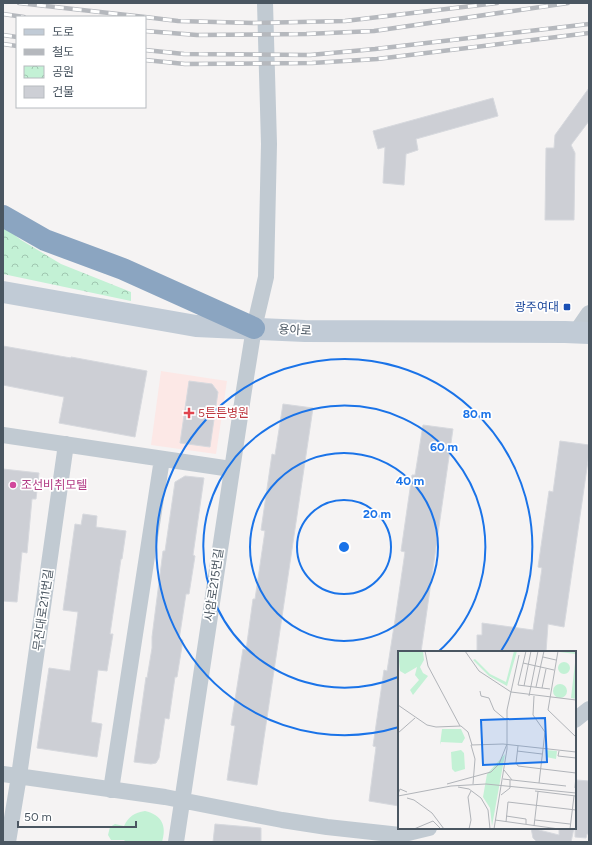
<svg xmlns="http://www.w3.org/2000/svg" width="592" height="845" font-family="Figtree,'Noto Sans KR',sans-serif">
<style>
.medical{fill:#fce8e6}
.park{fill:url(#park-crowns)}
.pitch{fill:#c3f1d5}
.building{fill:#cdcfd5;stroke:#d7d9de}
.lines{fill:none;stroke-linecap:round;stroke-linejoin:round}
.street{stroke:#c1cad2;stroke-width:16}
.secondary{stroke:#c1cbd6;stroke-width:22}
.highway{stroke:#8ba5c1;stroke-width:22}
.rail-casing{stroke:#b5b8bd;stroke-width:4.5}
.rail{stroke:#fff;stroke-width:3;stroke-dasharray:9;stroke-linecap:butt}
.ring{fill:none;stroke:#1a73e8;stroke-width:2}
.transit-dot{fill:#1a4fb4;stroke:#fff;stroke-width:1.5}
.health-dot{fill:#e0444e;stroke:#fff;stroke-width:1.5}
.hotel-dot{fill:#d1479c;stroke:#fff;stroke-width:1.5}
.labels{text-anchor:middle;stroke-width:3.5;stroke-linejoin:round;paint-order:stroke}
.transit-label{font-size:12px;fill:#164399;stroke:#fff;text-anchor:end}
.street-label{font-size:12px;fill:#4a5661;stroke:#fff}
.health-label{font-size:12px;fill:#be3a42;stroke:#fff;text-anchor:start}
.hotel-label{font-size:12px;fill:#b23c85;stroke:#fff;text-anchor:start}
.inset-road{fill:none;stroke:#b1b4b9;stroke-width:1}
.view{fill:#1a73e8;fill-opacity:0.15;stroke:#1a73e8;stroke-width:2}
.inset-edge{fill:none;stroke:#4a5661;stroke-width:2}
.centre{fill:#1a73e8;stroke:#fff;stroke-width:2}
.ring-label{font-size:12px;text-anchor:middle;font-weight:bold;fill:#1a73e8;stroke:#fff;stroke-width:3.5;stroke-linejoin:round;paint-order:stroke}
</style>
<defs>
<pattern id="park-crowns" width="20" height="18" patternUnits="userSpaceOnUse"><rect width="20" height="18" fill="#c3f1d5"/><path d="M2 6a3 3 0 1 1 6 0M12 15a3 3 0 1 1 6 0" fill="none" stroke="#a0c6b0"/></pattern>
</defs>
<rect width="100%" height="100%" fill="#f5f3f3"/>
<path class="medical" d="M161,371L227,381L216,454L151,445Z"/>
<path class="park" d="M3,226L21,240L61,264L131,292V301L3,274Z"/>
<path class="pitch" d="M145,811C162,815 167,826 162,842H126L124,840H111L108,835L110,827L115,824L124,826C129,816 134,813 145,811Z"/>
<path class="building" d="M589,88V121L571,145L575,153L574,220H545L546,148H554L555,135Z
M493,98L498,116L416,139L418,150L406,154L404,185L383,183L385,147L378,149L373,131Z
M3,346L71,358V357L147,371L135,437L59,423L64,397L3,385Z
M189,381L212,384L218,392L210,447L180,443Z
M283,404L313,408L257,785L227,780L235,726L231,725L243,649L246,650L253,599H255L265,531L261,530L272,454L275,455Z
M423,425L453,429L421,652H399V806L369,801L376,747L373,746L384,670L387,671L395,620L405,552L401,551L412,475H415Z
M560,441L589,445V454L564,627L548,624L546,652H477V635H482V623L533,630L542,568L538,567L549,491L553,492Z
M3,469L39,473L36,499H32L27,553L22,552L17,602L3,601Z
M185,476L204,478L193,555L195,556L189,594H186L179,640H183L177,677H175L169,719L165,718L159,758L156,763L151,764L134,762L146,677L147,678L152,648V637L163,551H165L175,482Z
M83,514L97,516L96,527L126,531L122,559H121L110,634H113L107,671L98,670L91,722L102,724L97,757L37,748L49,668L70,671L78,612L63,610L75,524L81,525Z
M577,780L589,781V834H587L586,838L575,837V792Z
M215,824L261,828V842H213Z
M531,828L559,835V828H574L571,842H537L533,838Z"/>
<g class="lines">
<path class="street" d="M576,332L589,313
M3,435L231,469
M575,720L589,709
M3,774L165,797L282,820L327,827L400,835L429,828
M111,790L162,459
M8,842L19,776L66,444
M176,842L244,390L254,328L266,277L269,144L265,3"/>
<path class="secondary" d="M3,292L196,326L305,331L565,332L589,333"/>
<path class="highway" d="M3,216L45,240L123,269L254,328"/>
<defs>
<path id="rail" d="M19,3L145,17
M3,14L24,17
M145,17L178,21L254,23L345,21L497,3
M145,31L197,35L306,34L374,31L568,3
M3,35L17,37
M3,44L17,46
M145,50L184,54L310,55L375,49L589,24
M145,60L185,64L312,63L377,59L589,33"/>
</defs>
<use href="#rail" class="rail-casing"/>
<use href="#rail" class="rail"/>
</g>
<g class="ring">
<circle cx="344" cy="547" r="47"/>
<circle cx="344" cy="547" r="94"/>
<path d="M398 677A141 141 0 1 1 438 652"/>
<path d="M399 727A188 188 0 1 1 501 651"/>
</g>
<rect class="transit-dot" x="563" y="303" width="8" height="8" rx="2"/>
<path class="health-dot" d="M187 407h4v4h4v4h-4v4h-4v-4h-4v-4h4z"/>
<circle class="hotel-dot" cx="13" cy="485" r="4"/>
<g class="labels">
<g class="transit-label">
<text x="559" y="311">광주여대</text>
</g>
<g class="street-label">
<text transform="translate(295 330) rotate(3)" y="4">용아로</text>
<text transform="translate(214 585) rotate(-82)" y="4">사암로215번길</text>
<text transform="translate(43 610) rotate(-82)" y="4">무진대로211번길</text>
</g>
<g class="health-label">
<text x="198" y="417">5튼튼병원</text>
</g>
<g class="hotel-label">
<text x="21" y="489">조선비취모텔</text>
</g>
</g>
<g transform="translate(398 651)">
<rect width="178" height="178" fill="#f5f3f3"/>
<path d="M0,0H25L26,9L22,16L25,22L30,25L15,44L12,39L21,29L17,24L19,16L7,23L2,20ZM116,0H119L109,35L91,25L75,9L77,8L92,23L108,31Z" fill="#c3f1d5"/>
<path d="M178,0V48L173,47L178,3L161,1ZM107,103L94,175L92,157L85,146L89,123Z" fill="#c3f1d5"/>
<path d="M160 17a6 6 0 1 1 12 0a6 6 0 1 1-12 0ZM155 40a7 7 0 1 1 14 0a7 7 0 1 1-14 0ZM44,78H63L67,87L64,92L43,91L42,94ZM63,99L66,102L67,118L57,121L54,118L53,101ZM148,99L159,100L158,108L148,106Z" fill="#c3f1d5"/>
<path class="inset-road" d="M27,0L30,15L62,75M67,0L81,20L113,41M128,0L120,34L152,38M160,0L150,59L178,86M145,6L158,9M125,12L156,19M126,35L133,0M138,36L146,0M144,37L148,18M82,40L83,45L91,47L96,59L108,69M113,41L178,49M131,45L140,0M136,45L135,64L147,81L141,132M0,54L29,74L38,76L63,75L70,81L74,94M0,82L17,67M120,95L118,112L120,115L178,122M119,100L144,103M161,100L160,105L178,107M106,119L114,129M105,128L168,135M49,133L93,121L101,113L109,93M75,133L77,108L73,94L105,93L178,101M60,136L71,138L83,147L90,159L92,178M177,137L178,124M137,140L178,145M0,143L2,138L9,141M103,144L112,137V129M0,145L53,135L88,133L178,142M9,147L16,149L34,162L46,178M108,165L128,168V173M97,169L161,178M137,169L172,173M108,171L110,151L178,159M136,175L140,141M16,178L35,170L43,178M71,178L73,169L70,146L73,140M96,178L109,98V59L121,4M172,178L176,145"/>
<path class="view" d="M147,67L149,111L85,114L83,69Z"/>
<rect width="178" height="178" class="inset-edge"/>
</g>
<circle cx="344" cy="547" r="6" class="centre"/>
<g class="ring-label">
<text x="477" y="418">80 m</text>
<text x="444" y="451">60 m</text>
<text x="410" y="485">40 m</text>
<text x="377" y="518">20 m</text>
</g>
<rect width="592" height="845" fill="none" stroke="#4a5661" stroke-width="8"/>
<rect x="16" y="16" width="130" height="92" fill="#ffffff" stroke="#b7bbc0"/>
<rect x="24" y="29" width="20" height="6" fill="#c1cbd6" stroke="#b7bbc0"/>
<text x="52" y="36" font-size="12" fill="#4a5661">도로</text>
<rect x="24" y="49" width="20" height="6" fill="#b5b8bd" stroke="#b7bbc0"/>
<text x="52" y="56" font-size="12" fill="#4a5661">철도</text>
<rect x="24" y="66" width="20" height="12" fill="url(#park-crowns)" stroke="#b7bbc0"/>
<text x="52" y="76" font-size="12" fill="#4a5661">공원</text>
<rect x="24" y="86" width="20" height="12" fill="#cdcfd5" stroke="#b7bbc0"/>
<text x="52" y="96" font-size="12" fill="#4a5661">건물</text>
<path d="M18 821v6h118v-6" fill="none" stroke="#4a5661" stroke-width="2"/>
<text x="24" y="821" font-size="12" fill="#4a5661" stroke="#ffffff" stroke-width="3" paint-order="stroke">50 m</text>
</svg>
